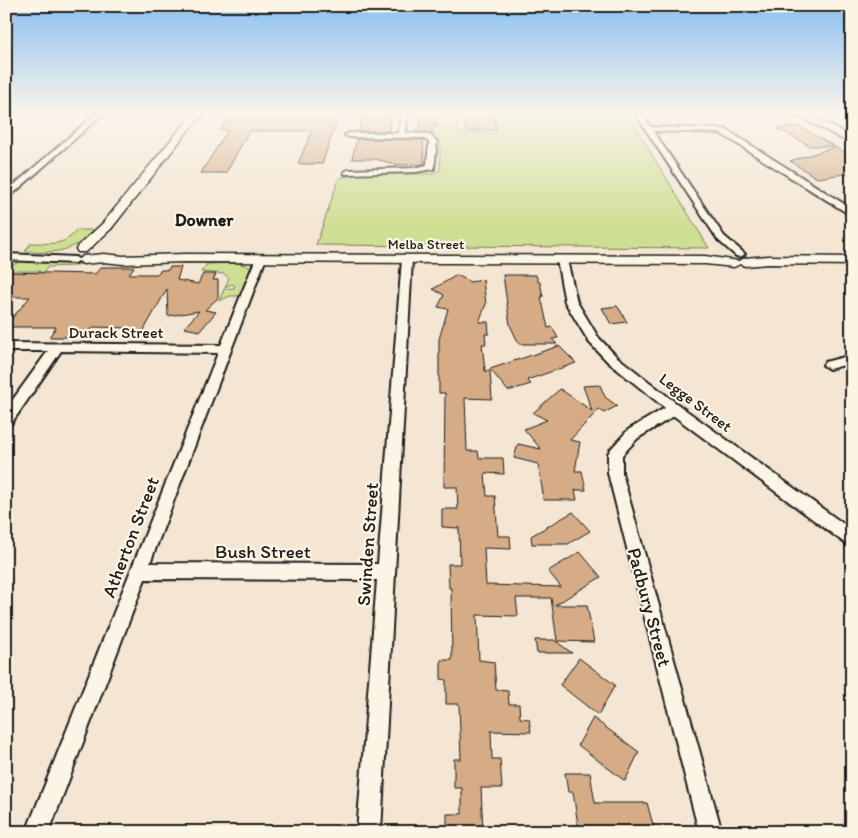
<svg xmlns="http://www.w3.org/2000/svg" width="858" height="838" font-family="Itim,sans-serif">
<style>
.green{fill:#cede92;stroke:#757d57}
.building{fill:#d5ac86;stroke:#1c1c1c}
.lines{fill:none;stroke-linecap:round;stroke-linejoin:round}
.minor-casing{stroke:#1c1c1c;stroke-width:4}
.tertiary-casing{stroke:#1c1c1c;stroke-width:3}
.secondary-casing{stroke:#1c1c1c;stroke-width:4}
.minor{fill:#fcf5e5;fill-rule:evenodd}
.tertiary{fill:#fcf5e5;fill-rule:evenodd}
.secondary{fill:#fcf5e5;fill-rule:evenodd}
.labels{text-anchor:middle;stroke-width:4.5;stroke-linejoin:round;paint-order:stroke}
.far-street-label{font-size:14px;fill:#1c1c1c;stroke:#fcf5e5}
.street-label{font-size:16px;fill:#1c1c1c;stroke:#fcf5e5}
.far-district-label{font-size:18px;font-weight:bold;fill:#1c1c1c;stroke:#fcf5e5}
.near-street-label{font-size:19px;fill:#1c1c1c;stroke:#fcf5e5}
</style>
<rect width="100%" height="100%" fill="#f4e6d2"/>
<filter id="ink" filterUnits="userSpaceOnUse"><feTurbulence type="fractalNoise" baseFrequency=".02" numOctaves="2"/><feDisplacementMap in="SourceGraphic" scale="10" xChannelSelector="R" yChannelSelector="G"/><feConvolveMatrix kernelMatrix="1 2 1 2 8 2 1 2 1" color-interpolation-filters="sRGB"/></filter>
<g filter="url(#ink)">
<path class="green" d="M493,112L625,113L629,117L709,248L316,245L339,178L359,174H432L440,170V137L435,133H416L417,126H458L459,133H496Z
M77,230H94C77,251 51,255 25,251L31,243C52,243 63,247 77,230Z
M21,261H52V264L59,262L81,264L74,266L48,267L35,281H32L40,271H6L11,266Z
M238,263L250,267L251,269L240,296H230L219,301L224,289L234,288L235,286L232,284L225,287L229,278L224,274L201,272L207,264Z"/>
<path class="building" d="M340,112L322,164H298L312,131H249L226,173H201L228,130H220L232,113Z
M362,113H391L389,131H359Z
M421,113H437V126H432V132H420Z
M466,114H493L496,130H477V132L465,130Z
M798,126L834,146H810L778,129Z
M357,139L423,140L424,164L399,165L375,159H352Z
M835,147L852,156V173L817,178L790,161Z
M101,267H134L129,274H157L161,270H168L170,267H181L177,280L198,284L203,274H216L213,280H218V298L205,310L216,312L200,331L184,328L199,311L168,316L167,289L140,337H126L131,328L93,327L87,337H49L56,327H7L11,323H8L30,297H6V272L95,274Z
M457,275L470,282L483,280L486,304L479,322H488L489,334H485L486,344H482L485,371H490L492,399L465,398L467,451H478L479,458H503L504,474L485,473L487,496H495L498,536H510L511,549L484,548L486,585L561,587L548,571L580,552L601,577L555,605H587L594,642L557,641L551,598H516L518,616L477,615L479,660L494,662L496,690L508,691L509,704H519L520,718L529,719L531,732L491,731L492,759H500L502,788H481L483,832H447V814H462V788H454V759H461L459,704H446V680L441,679V660H452L451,588H449L448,564H460L459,528L442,527V509H458L457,487H444L445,393H439V339L448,309L438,307L444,295L433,289Z
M503,275H536L538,282H540L543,297H541L548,328L552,327L558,338L552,339L557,344H519L510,325Z
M617,306L620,310L627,322L611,324L602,308Z
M559,346L576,363L527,380L531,384L508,391L490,369Z
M600,385L605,397L617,406L604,413L599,409L570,440L580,442L575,471H582L586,490H575L577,500H544L538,464L514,458L518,444L541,449L524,429L547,420L533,413L560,389L592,411L583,386Z
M573,512L590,531L568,544H532L531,536Z
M535,640H554L572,653H537Z
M579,658L615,685L598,715L560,685Z
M593,718L639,752L625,781L578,745Z
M565,773H590L595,803H647L655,832H579L573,792H568Z"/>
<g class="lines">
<defs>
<path id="minor" d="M98,112H105L6,200V192Z
M401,112H407L406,133L428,134L437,141L434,169L415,172L345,174L344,172L348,170L415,168L427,165L429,142L423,138L349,137L345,135L349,133H399Z
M634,112H641L651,127L725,129L852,209V216L720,133L653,131L724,236L745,254L740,257L736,256L718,240Z
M6,254L75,257L80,260L75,263L6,260Z
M261,255L266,258L150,563L378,564L402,259L403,257H411L412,259L381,832H357L377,580L145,579L49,832H26L218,353L61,351L11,424L6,425V409L48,351H6V343L221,345L256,258Z
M562,257L567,260L577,302L598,337L616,356L680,406L852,530V546L846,544L674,416L638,438L622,455V473L722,832H699L608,473V454L610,450L628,430L665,408L608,362L589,342L565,302L557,260Z
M852,355V363L829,369L823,365L825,362Z"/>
<path id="tertiary" d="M197,112H206L190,128L111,229L86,252H78L76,249L78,246L103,223L184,124Z
M104,254L123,256L184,254L705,256L739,261L745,258L768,256L852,257V265L768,264L745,266L740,264L734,267L705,264L184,262L123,264L104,262L83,264L77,260L83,256Z"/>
<path id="secondary" d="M791,112H804L852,137V144Z"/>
</defs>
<use href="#minor" class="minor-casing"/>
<use href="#tertiary" class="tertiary-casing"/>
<use href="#secondary" class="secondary-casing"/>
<use href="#minor" class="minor"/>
<use href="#tertiary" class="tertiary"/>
<use href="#secondary" class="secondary"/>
</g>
</g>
<linearGradient id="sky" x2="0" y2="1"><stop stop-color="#8bc0f0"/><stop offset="0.49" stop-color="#faf4eb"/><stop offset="1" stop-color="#faf4eb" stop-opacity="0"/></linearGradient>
<rect width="858" height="230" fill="url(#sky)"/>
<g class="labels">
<g class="far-street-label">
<text x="426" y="249">Melba Street</text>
</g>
<g class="street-label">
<text x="116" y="338">Durack Street</text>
<text transform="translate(696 402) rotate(37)" y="6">Legge Street</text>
</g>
<g class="far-district-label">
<text x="204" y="226">Downer</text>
</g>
<g class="near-street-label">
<text transform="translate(130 537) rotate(-69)" y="7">Atherton Street</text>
<text transform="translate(367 544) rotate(-86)" y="7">Swinden Street</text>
<text x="263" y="558">Bush Street</text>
<text transform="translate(650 607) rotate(75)" y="7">Padbury Street</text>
</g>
</g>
<rect width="858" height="838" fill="none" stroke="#fcf5e5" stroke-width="25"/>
<rect x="12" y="12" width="833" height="813" fill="none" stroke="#1c1c1c" stroke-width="2" filter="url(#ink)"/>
</svg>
